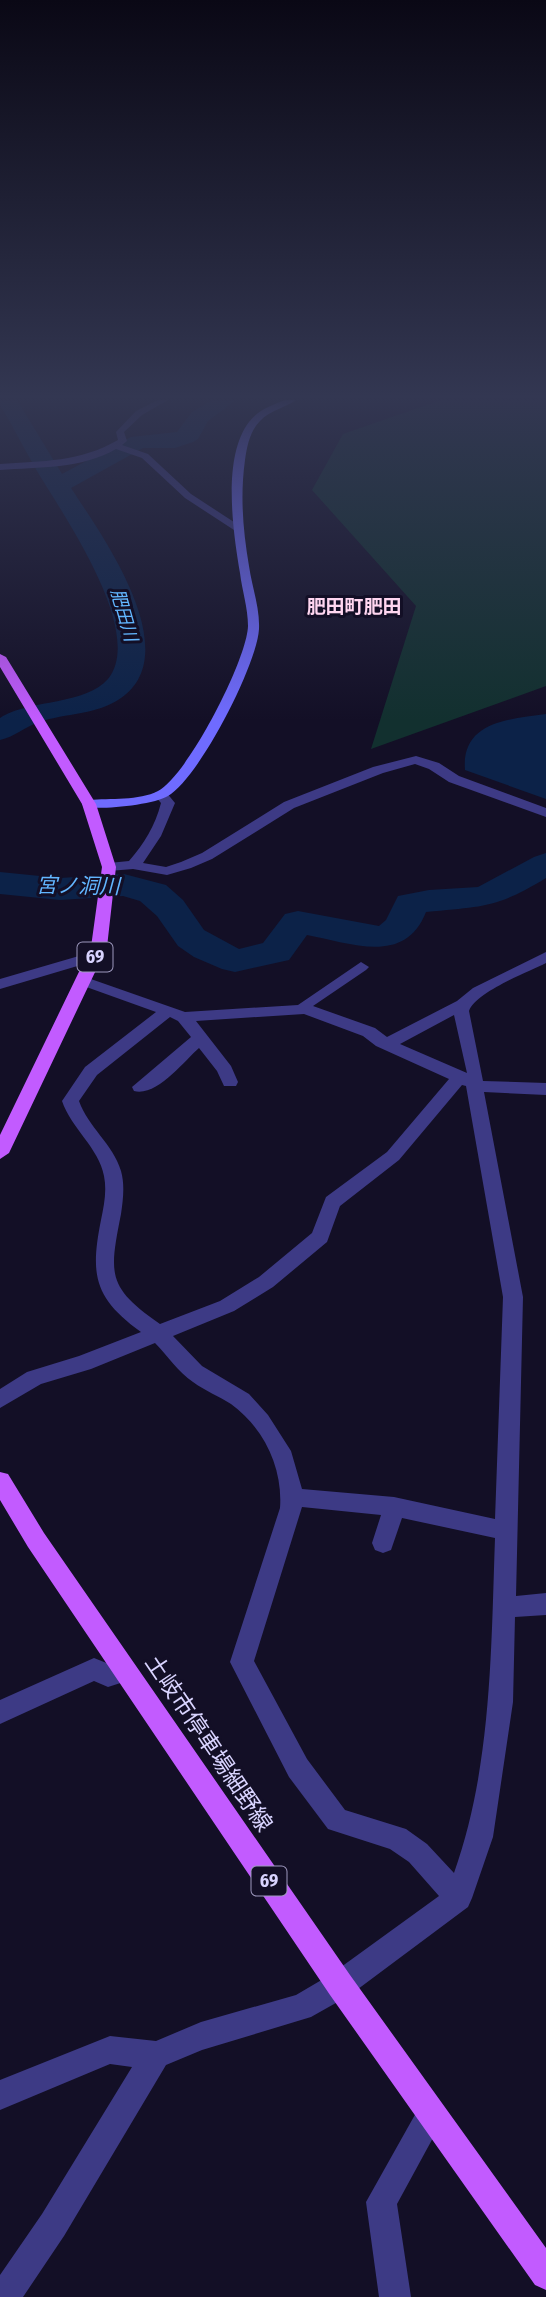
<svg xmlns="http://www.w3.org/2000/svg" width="546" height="2297" font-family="'Fira Sans Condensed','Noto Sans JP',sans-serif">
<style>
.green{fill:#12302f}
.water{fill:#0c2248}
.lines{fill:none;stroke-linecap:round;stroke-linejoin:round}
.river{fill:#0c2248;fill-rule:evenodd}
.street{fill:#3d3a85;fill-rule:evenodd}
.secondary{fill:#6f6bff;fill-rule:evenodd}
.primary{fill:#c25bff;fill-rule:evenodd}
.labels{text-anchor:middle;stroke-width:6;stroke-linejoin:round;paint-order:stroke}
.far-water-label{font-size:18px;font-style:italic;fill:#62b6ff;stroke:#130f26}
.shield{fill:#130f26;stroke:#9e99be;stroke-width:2}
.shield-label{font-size:18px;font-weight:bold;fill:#d9d4ff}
.far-quarter-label{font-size:19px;font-weight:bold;fill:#ffd6f0;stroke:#130f26}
.water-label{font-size:21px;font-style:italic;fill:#62b6ff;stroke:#130f26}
.near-street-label{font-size:23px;fill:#d9d4ff;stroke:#130f26}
</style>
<rect width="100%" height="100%" fill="#130f26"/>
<path class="green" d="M441,400H546V686L371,749L416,606L312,490L343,434Z"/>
<path class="water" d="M546,714V799L465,770C461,721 510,719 546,714Z"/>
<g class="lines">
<path class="river" d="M0,400H17L62,474L131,437L177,432L192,412L212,400H236L208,421L198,439L193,442L175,448H143L71,488C101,534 187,652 121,698C97,715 66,713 39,722C25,727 14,737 0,740V718L3,716C32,700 87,704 108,679C146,632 62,513 37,471C24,449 13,426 0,405Z
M546,853V878C495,909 483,906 426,912C405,966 351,943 307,935L289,960L235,972L222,969L194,957L178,946L157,916L140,901L123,896L60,900L0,894V872L60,878L124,874L166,885L183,900L204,930L239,949L263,943L285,914L298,911L379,926L386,920L398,896L429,890L478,887L534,857Z"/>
<path class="street" d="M158,400H168L142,415L124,432L127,441L122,445L148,454L191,494L240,526V530H234L185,498L142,458L116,449C82,469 38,467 0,470V464C43,461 80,462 118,440L116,432L136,411Z
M416,756L439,763L459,776L546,808V817L449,782L429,769L415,764L383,773L294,808L212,859L191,868L167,875L133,869L109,871L102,867L109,863L129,861C144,844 155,826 161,803L154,795L156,792H166L175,803L161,836L143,863L166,867L181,862L202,853L284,802L373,767Z
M96,951L104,956L101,959L0,989V979Z
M546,952V963C528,972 476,992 469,1011L483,1081L546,1083V1095L484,1092L523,1297L516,1596L546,1593V1615L515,1617L513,1702L493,1837L472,1898L468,1907L350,1995L311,2017L202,2050L166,2065L64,2236L23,2297H0V2275L42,2214L132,2067L110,2064L0,2110V2080L110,2036L156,2041L201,2022L296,1995L330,1975L439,1896L409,1862L390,1849L328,1829L289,1777L230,1662L280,1508C283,1468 264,1428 231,1404C219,1396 205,1391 193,1382C178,1372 168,1356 155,1343L91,1369L41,1384L0,1408V1389L27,1372L79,1356L141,1332C94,1298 90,1275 101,1220C104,1205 107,1191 104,1176C99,1148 71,1128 62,1101L85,1067L156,1012L78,984L75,981L83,976L88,978L185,1012L298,1005L361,962L369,967L366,970L313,1006L375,1028L387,1037L457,1001L473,988ZM304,1014L363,1036L376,1046L449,1079L387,1152L326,1197L312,1233L259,1277L220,1301L160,1324C107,1287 109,1275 121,1214C123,1200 125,1185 121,1171C113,1144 88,1127 79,1101L97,1075L170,1017L178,1021L191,1037L132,1087L134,1091C157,1097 184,1061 199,1048L217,1071L224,1086H236L238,1082L231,1066L196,1021ZM454,1015L467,1073L400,1044ZM462,1085L466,1086L503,1297L495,1519L394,1497L302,1489L291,1451L268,1415L249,1394L202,1366L173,1336L234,1311L273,1287L327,1242L340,1206L399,1160ZM302,1507L381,1515L372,1543L375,1550L383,1553L391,1550L402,1518L495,1538C491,1650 492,1766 454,1873L427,1844L406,1829L345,1810L307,1759L254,1661Z
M94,1658L109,1664L125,1660L133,1663L137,1671L133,1679L108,1687L94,1681L0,1724V1700Z
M431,2099L441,2104L446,2114L397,2204L411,2297H379L366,2202L421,2104Z"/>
<path class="secondary" d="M285,400H296C285,408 270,410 260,421C250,431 247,446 245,460C240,496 243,531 249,566C252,587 260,608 259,629C257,665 199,778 168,796C153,805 101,810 84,807L82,804L89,800C110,798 139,801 158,791C188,775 247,660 248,626C248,608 242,590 240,573C233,532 222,457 249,422C258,410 272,405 285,400Z"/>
<path class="primary" d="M0,654L6,657L96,804L116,867L107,947L9,1153L0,1159V1135L91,947L102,867L82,804L0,667Z
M0,1472L8,1474L44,1533L350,1975L546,2248V2290L535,2285L330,1995L28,1547L0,1500Z"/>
</g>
<linearGradient id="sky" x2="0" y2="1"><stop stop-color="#0a0815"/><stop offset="0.55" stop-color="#333752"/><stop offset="1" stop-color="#333752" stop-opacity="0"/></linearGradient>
<rect width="546" height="721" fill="url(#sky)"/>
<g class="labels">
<g class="far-water-label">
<text transform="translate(124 615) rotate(74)" y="6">肥田川</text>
</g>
<g class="shield">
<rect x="77.5" y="942.5" width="35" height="29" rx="5"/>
<rect x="251.5" y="1866.5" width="35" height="29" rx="5"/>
</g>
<g class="shield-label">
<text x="95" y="963">69</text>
<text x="269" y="1887">69</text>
</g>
<g class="far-quarter-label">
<text x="354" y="613">肥田町肥田</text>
</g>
<g class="water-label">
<text transform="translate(78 886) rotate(1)" y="7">宮ノ洞川</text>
</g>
<g class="near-street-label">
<text transform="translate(209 1743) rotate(56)" y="8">土岐市停車場細野線</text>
</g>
</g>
</svg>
